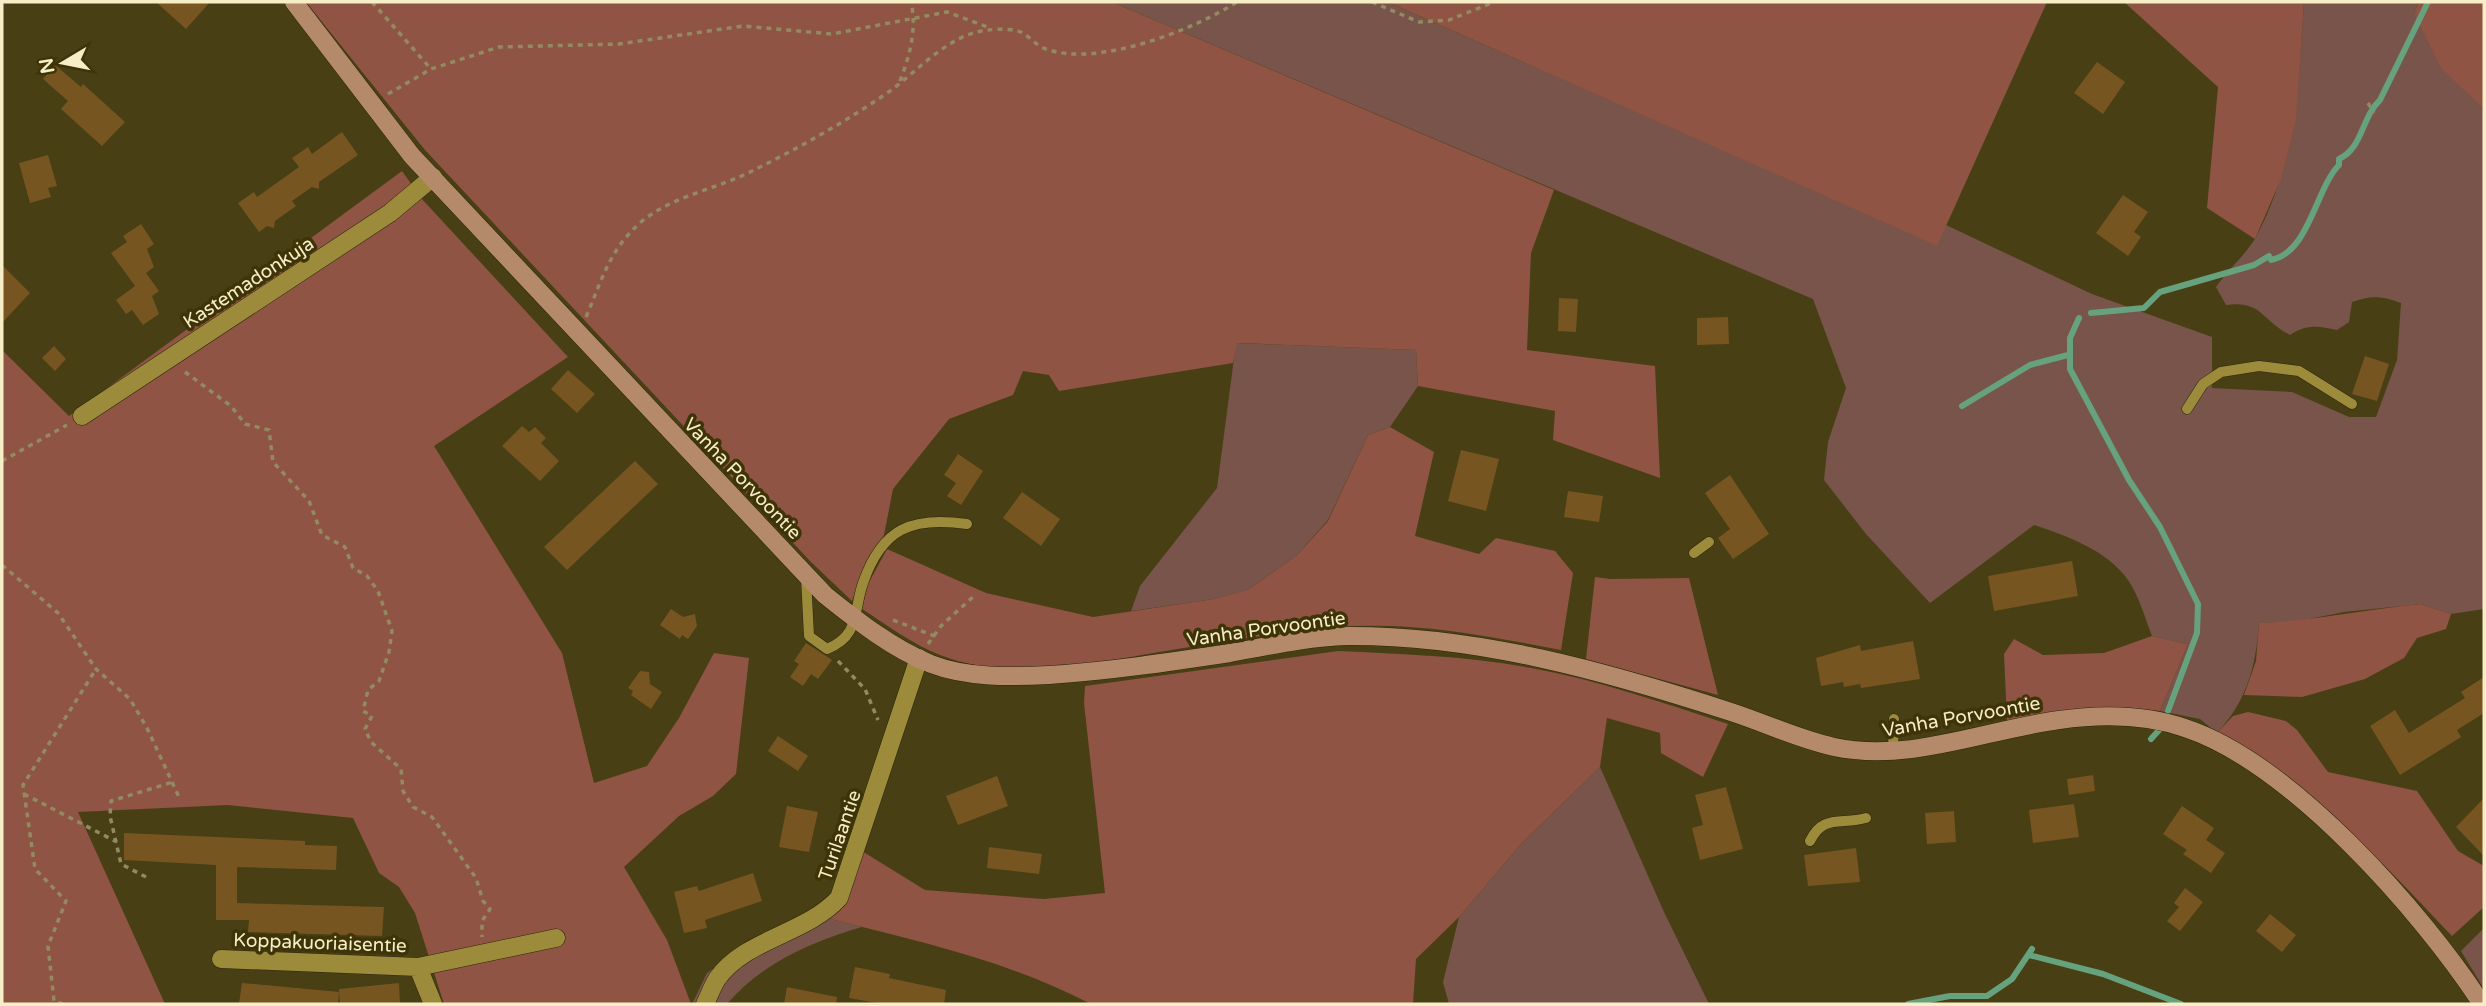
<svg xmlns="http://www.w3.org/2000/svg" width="2486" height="1006" font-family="'Varela Round',sans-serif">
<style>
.green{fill:#78544a}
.forest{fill:#8f5443}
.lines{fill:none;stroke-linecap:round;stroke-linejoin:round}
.stream{stroke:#66a27d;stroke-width:6}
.building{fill:#765521}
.lane-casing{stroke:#2c260d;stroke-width:11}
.street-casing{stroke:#2c260d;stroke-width:19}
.secondary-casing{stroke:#2c260d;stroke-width:19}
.path{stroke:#938a62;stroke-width:3.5;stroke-dasharray:5 5;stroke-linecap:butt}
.lane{stroke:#9d8b3c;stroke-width:10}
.street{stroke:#9d8b3c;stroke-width:18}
.secondary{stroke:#b58a6a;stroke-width:18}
.labels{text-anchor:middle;stroke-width:7;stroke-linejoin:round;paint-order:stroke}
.street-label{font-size:19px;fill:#f6eec7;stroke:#3e3408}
</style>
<rect width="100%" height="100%" fill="#483f15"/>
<path class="green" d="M1112,2H1388L1936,245L1946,225L2092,294L2212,337V388L2292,392L2349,417H2376L2397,360L2401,303C2382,296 2372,295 2352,302L2349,322L2337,330C2318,326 2307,324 2290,335C2262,321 2262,300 2226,305L2216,287C2227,271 2247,253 2256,237C2296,163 2298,83 2304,2H2419L2414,13L2468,92L2484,109V609L2451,614L2421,604L2344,612L2294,622L2259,623C2256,666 2247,701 2217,733L2200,719L2160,711L2188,644L2152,636C2145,618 2139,596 2128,580C2107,550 2067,536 2034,525L1930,603L1866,534L1824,480L1828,442L1846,388L1813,299Z
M1236,343L1416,350L1418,386L1390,427L1368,435L1328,520L1297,555L1249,589L1214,599L1131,611L1140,586L1217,488Z
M1600,767L1664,912L1709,1004H1449L1443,982L1459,917L1521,844Z
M825,914L834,920L862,927C811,942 762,963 727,1004H692L707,973L750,942Z
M2484,928V989L2461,951Z"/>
<path class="forest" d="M306,2H1112L1554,190L1531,253L1527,350L1655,366L1660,478L1553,440L1555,411L1418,386L1416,350L1237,343L1233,363L1059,391L1049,375L1023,371L1013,395L949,419L893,489L884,535L859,580L852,601L811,562L425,150Z
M1388,2H2047L1937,246Z
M2124,2H2304L2296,120L2281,179L2255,239L2207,208L2218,87Z
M2419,2H2484V109L2441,68L2414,13Z
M402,171L421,198L568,357L434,446L562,653L594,783L647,766L679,718L714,653L749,658L736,774L713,796L679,816L624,867L667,940L691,1004H444L415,913L399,887L379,873L353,818L228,805L78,812L165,1004H2V350L69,416Z
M1390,427L1434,452L1415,536L1479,554L1496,538L1555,551L1573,573L1561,650C1487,636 1415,621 1340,627C1283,631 1227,641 1171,650C1098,662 1011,683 940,655C912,644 887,625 862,609L868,584L887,549L986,593L1093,617L1214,599L1249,589L1297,555L1328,521L1368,435Z
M1595,577L1610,579L1689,578L1718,695L1586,659Z
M2421,604L2451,614L2446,629L2417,638L2404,658L2365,679L2302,697L2244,695L2256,661L2259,623C2313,621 2367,609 2421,604Z
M2152,636L2188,644L2160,711C2107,704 2059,710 2007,721L2004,654L2014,639L2043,655L2104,653Z
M1338,651C1402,654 1468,656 1531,668C1598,680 1663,703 1728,724L1703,777L1661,753L1660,733L1607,718L1600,767L1521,844L1459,917L1416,959L1413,1004H1091C1011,962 922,942 834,920L825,914L857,848L925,890L1044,899L1105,893L1084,703L1085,686Z
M2248,712L2286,721L2297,730L2328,772L2417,791L2458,851L2484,866V907L2452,936C2378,858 2312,786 2217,733L2233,716Z"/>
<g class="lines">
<path class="stream" d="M2091,313L2144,308L2160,292L2254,265L2269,256L2271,260C2309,253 2316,188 2339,165V159C2363,148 2361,118 2380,100L2428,2
M2079,318L2070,338V369L2129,480L2160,527L2198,604L2197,633L2168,711
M1962,406L2030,365L2068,355
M2151,739L2160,729
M2029,955L2103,974L2181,1004
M1908,1004L1950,996H1987L2012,979L2032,949"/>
</g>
<path class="building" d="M156,2H210L186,29Z
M2097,62L2125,82L2103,114L2074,93Z
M55,65L81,87L83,84L125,122L102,146L61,109L68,101L43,79Z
M342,132L358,155L319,182V189L312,187L292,201L296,206L275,221L274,228L267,226L259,232L238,203L254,192L257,197L299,167L292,158L308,147L312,154Z
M48,155L57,186L48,188L51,197L30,203L19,163Z
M2123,195L2148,212L2134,232L2141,237L2128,256L2096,233Z
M141,224L154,244L147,249L154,267L146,273L159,291L152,296L159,314L143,325L132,310L126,314L116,300L135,286L111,253L127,242L123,236Z
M2,265L30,293L2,323Z
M1559,298L1578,299L1576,332L1558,331Z
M1728,317L1729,344L1697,345V318Z
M54,346L66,359L55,371L42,358Z
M2365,356L2389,364L2377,401L2352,394Z
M568,370L595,394L577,413L551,389Z
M522,426L529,432L535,427L546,438L541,443L559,461L540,481L502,446Z
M1461,450L1499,459L1486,511L1448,501Z
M958,454L983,471L961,505L947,496L956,483L944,475Z
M635,461L658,484L567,570L544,547Z
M1730,475L1769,534L1733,559L1718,538L1730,529L1705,493Z
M1568,491L1603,496L1599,522L1564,517Z
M1022,492L1060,519L1041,546L1003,518Z
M2072,561L2078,596L1994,611L1988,576Z
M671,609L683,617L695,614L697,626L688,639L682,635L680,639L660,625Z
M1913,641L1920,679L1861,688L1860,684L1844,687L1843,682L1821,686L1816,658L1860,645L1861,651Z
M806,643L832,660L818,679L811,674L803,686L790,677L799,664L794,661Z
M640,671L649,672L650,684L662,692L651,709L631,695L633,691L628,688Z
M2484,677V713L2457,730L2461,737L2400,775L2370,726L2395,710L2409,733L2465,698L2461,692Z
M778,736L808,756L798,771L768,751Z
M2093,775L2095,791L2069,795L2067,779Z
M997,776L1008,806L958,825L946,796Z
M1726,787L1743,849L1700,860L1692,828L1703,825L1695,795Z
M2484,798V856L2456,827Z
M2074,804L2079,837L2033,843L2029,810Z
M787,806L818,812L809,852L779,847Z
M2182,806L2214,828L2206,840L2225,853L2211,873L2183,854L2187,850L2163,834Z
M1954,811L1956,842L1927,844L1925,813Z
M124,833L305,841V845L337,846L336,870L237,867V903L384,907L382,936L248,932L249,920H216V865L124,860Z
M989,847L1042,854L1039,874L987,868Z
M1856,848L1860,882L1808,886L1804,855Z
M753,873L762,901L705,920L707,928L684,933L674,892L697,886L699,891Z
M2185,888L2203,902L2180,931L2167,921L2179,907L2174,903Z
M2270,914L2296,935L2282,952L2256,931Z
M855,967L890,974L889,978L946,990L944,1004H882L849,998Z
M242,983L339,992V989L399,983L400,1004H340L339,992L338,1004H239Z
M787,987L837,997L836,1004H784Z"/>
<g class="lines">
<defs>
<path id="lane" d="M2187,409L2203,384L2221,372L2259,366L2299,371L2352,404
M1694,553L1709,542
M806,578L809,636L827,649C860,636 853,612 863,583C882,528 912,516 967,524
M1893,751L1894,719
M1810,841C1823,814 1841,825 1866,818"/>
<path id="street" d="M82,416L390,213L433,177
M221,959L418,967L556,938
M418,967L433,1004
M705,1004C709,996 712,987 717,979C745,939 806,934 839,898L919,658"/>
<path id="secondary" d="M294,2L412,156L825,595C856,620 893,649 931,664C967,678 1011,677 1049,675C1110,671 1170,662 1230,653C1268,646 1309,637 1347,636C1477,635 1608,672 1731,712C1765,723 1798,739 1834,747C1909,763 1985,730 2059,720C2101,714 2144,714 2185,728C2291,763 2422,912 2482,1004"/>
</defs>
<use href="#lane" class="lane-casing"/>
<use href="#street" class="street-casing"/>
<use href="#secondary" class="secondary-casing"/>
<path class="path" d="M372,2L431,69
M1372,2L1419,22L1449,20L1494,2
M900,81C910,55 917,29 911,2
M388,94L431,69L499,47L619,44L743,26L832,34L947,12L990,28
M2368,103L2374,113
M586,317C602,280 609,250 641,222C672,196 717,189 752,171C799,148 847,121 890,91C920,69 949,34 988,30C998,29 1017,28 1024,34C1031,38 1038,47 1046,49C1097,68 1193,30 1237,2
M185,372L231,406L245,424L269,430L273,462L309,501L322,535L345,547L353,568L367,576L378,591L392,631L389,652L379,681L368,690L363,711L372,716L365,729L371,742L401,769L403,791L413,807L432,817L476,878L483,901L490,909L482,921V937
M2,461L67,425
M2,565L58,613L96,669L130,699L147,728L179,797
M893,620L937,637
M928,644L941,626L974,596
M838,661L865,689L878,720
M24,794L117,842
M146,877L121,864L110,816L111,801L173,782
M63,1004L54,1001L48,946L66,901L35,869L23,785L96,669"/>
<use href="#lane" class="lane"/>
<use href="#street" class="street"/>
<use href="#secondary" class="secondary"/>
</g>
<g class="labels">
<g class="street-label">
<text transform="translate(248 282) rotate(-33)" y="7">Kastemadonkuja</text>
<text transform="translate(743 478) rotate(46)" y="7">Vanha Porvoontie</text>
<text transform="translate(1266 628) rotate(-8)" y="7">Vanha Porvoontie</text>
<text transform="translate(1961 716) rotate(-10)" y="7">Vanha Porvoontie</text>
<text transform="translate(839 835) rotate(-71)" y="7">Turilaantie</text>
<text transform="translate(320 942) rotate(2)" y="7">Koppakuoriaisentie</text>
</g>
</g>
<rect width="2486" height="1006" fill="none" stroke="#f6eec7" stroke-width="7"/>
<g transform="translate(63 63) rotate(260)" stroke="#3e3408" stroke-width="5" paint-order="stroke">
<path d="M0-5L12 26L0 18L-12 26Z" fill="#f6eec7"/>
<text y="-10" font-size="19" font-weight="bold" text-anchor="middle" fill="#f6eec7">N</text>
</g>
</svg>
